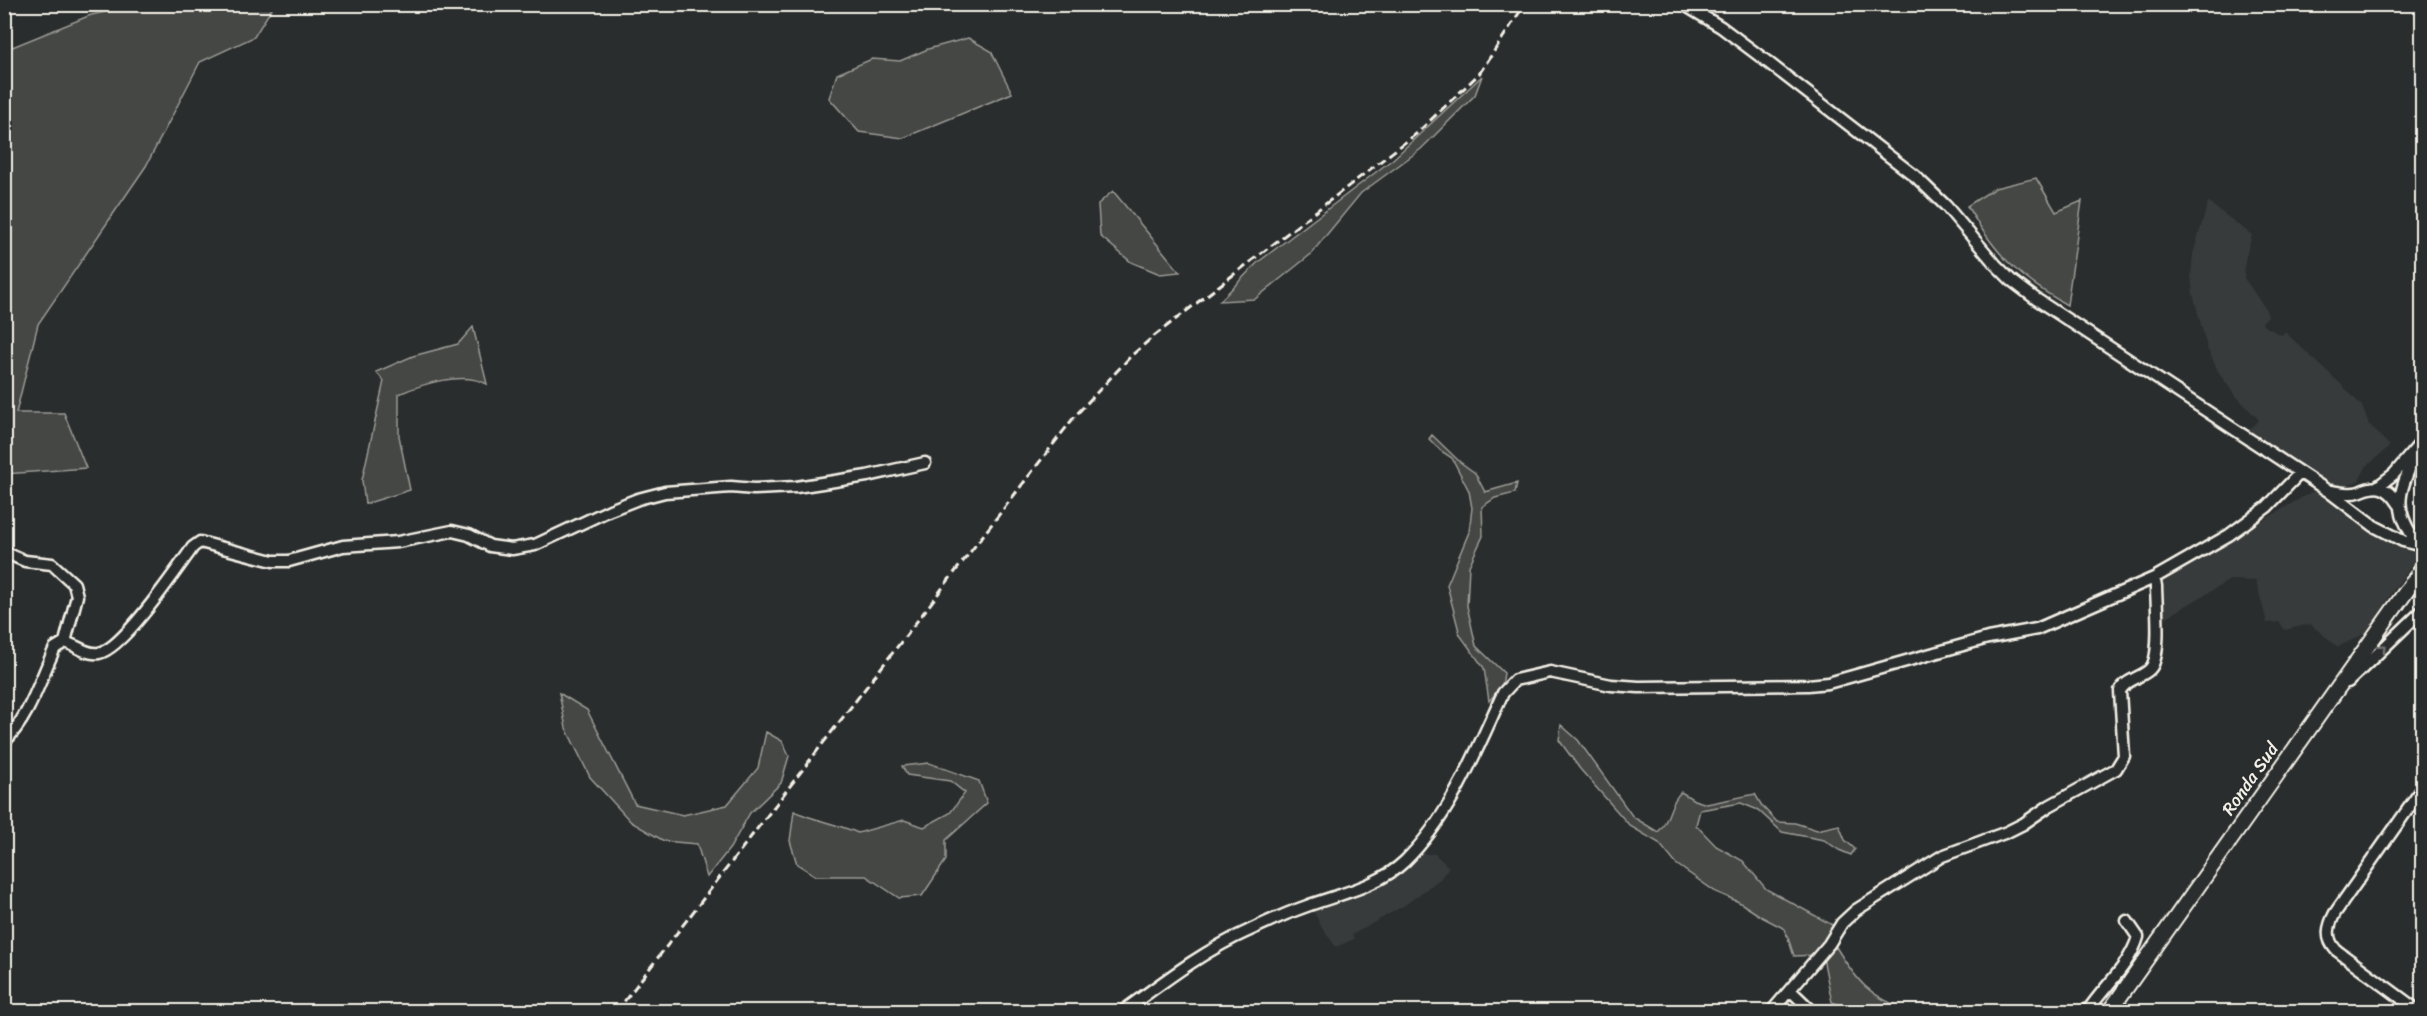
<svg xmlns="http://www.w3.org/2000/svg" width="2427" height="1016" font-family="Sriracha,sans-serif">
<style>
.built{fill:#373a3a}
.green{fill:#444645;stroke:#9c9c96;stroke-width:1.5}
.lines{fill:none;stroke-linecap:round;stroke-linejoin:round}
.minor-casing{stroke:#f4f1e8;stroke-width:15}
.major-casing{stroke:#f4f1e8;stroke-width:18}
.minor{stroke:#2a2d2e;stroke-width:10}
.major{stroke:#2a2d2e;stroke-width:14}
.rail{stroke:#f4f1e8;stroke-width:3;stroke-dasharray:9 4.5;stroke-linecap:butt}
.oneway{stroke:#71726f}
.labels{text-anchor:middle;stroke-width:5;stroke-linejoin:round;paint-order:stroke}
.street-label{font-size:18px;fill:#f4f1e8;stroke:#2a2d2e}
</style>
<rect width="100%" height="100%" fill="#2a2d2e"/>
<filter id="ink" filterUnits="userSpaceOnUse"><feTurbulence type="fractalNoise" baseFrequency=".0167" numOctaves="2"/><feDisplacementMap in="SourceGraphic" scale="12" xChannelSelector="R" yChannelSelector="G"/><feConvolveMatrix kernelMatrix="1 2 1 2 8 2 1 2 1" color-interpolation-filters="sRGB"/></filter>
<g filter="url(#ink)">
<path class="built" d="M2208,202L2252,235L2245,260L2244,278L2265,308L2268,316L2262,322L2263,325L2281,335L2285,332L2343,386L2362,406L2369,424L2390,446L2366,467L2359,481L2342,487L2332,486L2248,431L2259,420L2233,393L2218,371L2207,348L2193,294L2191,275L2193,254Z
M2318,490L2360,522L2420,554L2391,594L2368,632L2338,647L2310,624L2285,630L2279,622L2267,623L2256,581L2230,580L2167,617H2163L2161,581L2311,492Z
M1422,849L1425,854H1435L1449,867L1440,879L1405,905L1352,935L1354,939L1336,947L1322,928L1313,910L1378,885Z"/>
<path class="green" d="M144,4L274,5L254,37L200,62L146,166L38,324L16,413H64L86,468L5,474V50L91,15Z
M968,38L991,51L1012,93L903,138L859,132L829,98L837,74L872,59L900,61L928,49Z
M1482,76L1475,95L1421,149L1361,193L1310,255L1255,299L1220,301L1257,263L1393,159Z
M2036,178L2056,212L2082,201L2067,305C2018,278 1995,253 1967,206L1995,188Z
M1113,191L1180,272L1160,274L1131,262L1100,236L1098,204Z
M473,327L487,384C463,371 422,384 399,394V436L410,490L365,504L362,480L384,381L376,372L413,356L458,344Z
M1432,435L1460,462L1475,473L1485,492L1517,483L1515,493L1495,498L1482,507L1483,536L1469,566L1467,606L1476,646L1504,673L1502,686L1489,701L1484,668L1460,635L1447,585L1469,532L1472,508L1469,491L1452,458L1441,451L1429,439Z
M559,693L587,710L635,804L683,815L727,805L758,768L766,732L782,741L789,756L781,783L750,813L730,848L707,877L697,844L664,841L631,822L590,777L566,728Z
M1561,725L1578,740L1633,817L1658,832C1671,820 1668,804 1681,792L1694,800L1707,804L1755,794L1762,806L1777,822L1795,823L1817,830L1839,825L1845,840L1855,849L1851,855L1839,850L1824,840L1782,832L1758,810L1741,803L1700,810L1696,825L1716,846L1743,861L1766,889L1836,927L1816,955L1794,956L1785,929L1762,917L1739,902L1716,892L1676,864L1659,843L1630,826L1580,769L1559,740Z
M929,763L979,781L987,803L946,840V860L922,896L899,898L866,876H816L797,864L790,841L794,811C815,821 836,823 858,833L904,820L924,827L950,813L965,793L950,781L907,775L902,766Z
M1836,947C1858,983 1869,996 1909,1011H1859L1832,1002L1823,958Z"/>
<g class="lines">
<defs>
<path id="minor" d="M1683,4L1721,27L1761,57L1915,176L1946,206L1996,265L2011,280L2036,299L2328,491L2374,526L2403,541L2422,546
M2418,448C2401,490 2389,505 2418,544
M2377,487L2394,474L2422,441
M2330,491C2339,492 2350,495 2359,492C2377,484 2387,485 2399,504
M4,552L25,561L52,564L74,584L77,596L65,642
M2348,682L2422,611
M4,742C30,717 40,679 55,648L65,642C76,645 86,655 99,653C123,649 177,569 193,547L200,542L273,561H289L343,546L398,542L452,531L469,535L490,546L512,549L535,545L610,510L638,499L665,492L731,487L754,489L796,487L867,476L925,463
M1790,990L1813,1012
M1122,1012C1162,983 1203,951 1248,931C1267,922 1287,913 1307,906C1340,894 1379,886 1405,861C1451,816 1476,751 1503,693L1515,680L1550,672L1611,685L1639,687L1808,685L1828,683L1988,638L2037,629L2154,578L2229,535L2267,507L2300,473
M1771,1012L1829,944L1842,923L1856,910L1942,856L2007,832L2023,824L2049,806L2116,769L2124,756L2120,691C2126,679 2141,678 2150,669C2162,657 2156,603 2156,586L2154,578
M2087,1012C2104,986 2129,967 2138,937L2127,921
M2420,1012L2336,950C2325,938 2328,926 2335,913L2422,789"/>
<path id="major" d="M2109,1012L2422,569"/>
</defs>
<use href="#minor" class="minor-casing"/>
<use href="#major" class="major-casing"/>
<use href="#minor" class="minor"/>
<use href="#major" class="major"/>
<path class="rail" d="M616,1012L1075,416L1131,356L1154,336L1416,134L1479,74L1525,4"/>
</g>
<defs><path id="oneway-chevron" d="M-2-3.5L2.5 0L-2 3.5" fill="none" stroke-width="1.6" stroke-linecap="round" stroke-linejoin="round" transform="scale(1.5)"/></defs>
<use class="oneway" href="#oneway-chevron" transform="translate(2382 648) rotate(-45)"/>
</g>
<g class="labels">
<g class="street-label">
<text transform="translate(2250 779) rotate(-55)" y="6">Ronda Sud</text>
</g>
</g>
<rect width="2427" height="1016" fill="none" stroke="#2a2d2e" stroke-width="24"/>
<rect x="12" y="12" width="2403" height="992" fill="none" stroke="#f4f1e8" stroke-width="2" filter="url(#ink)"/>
</svg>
